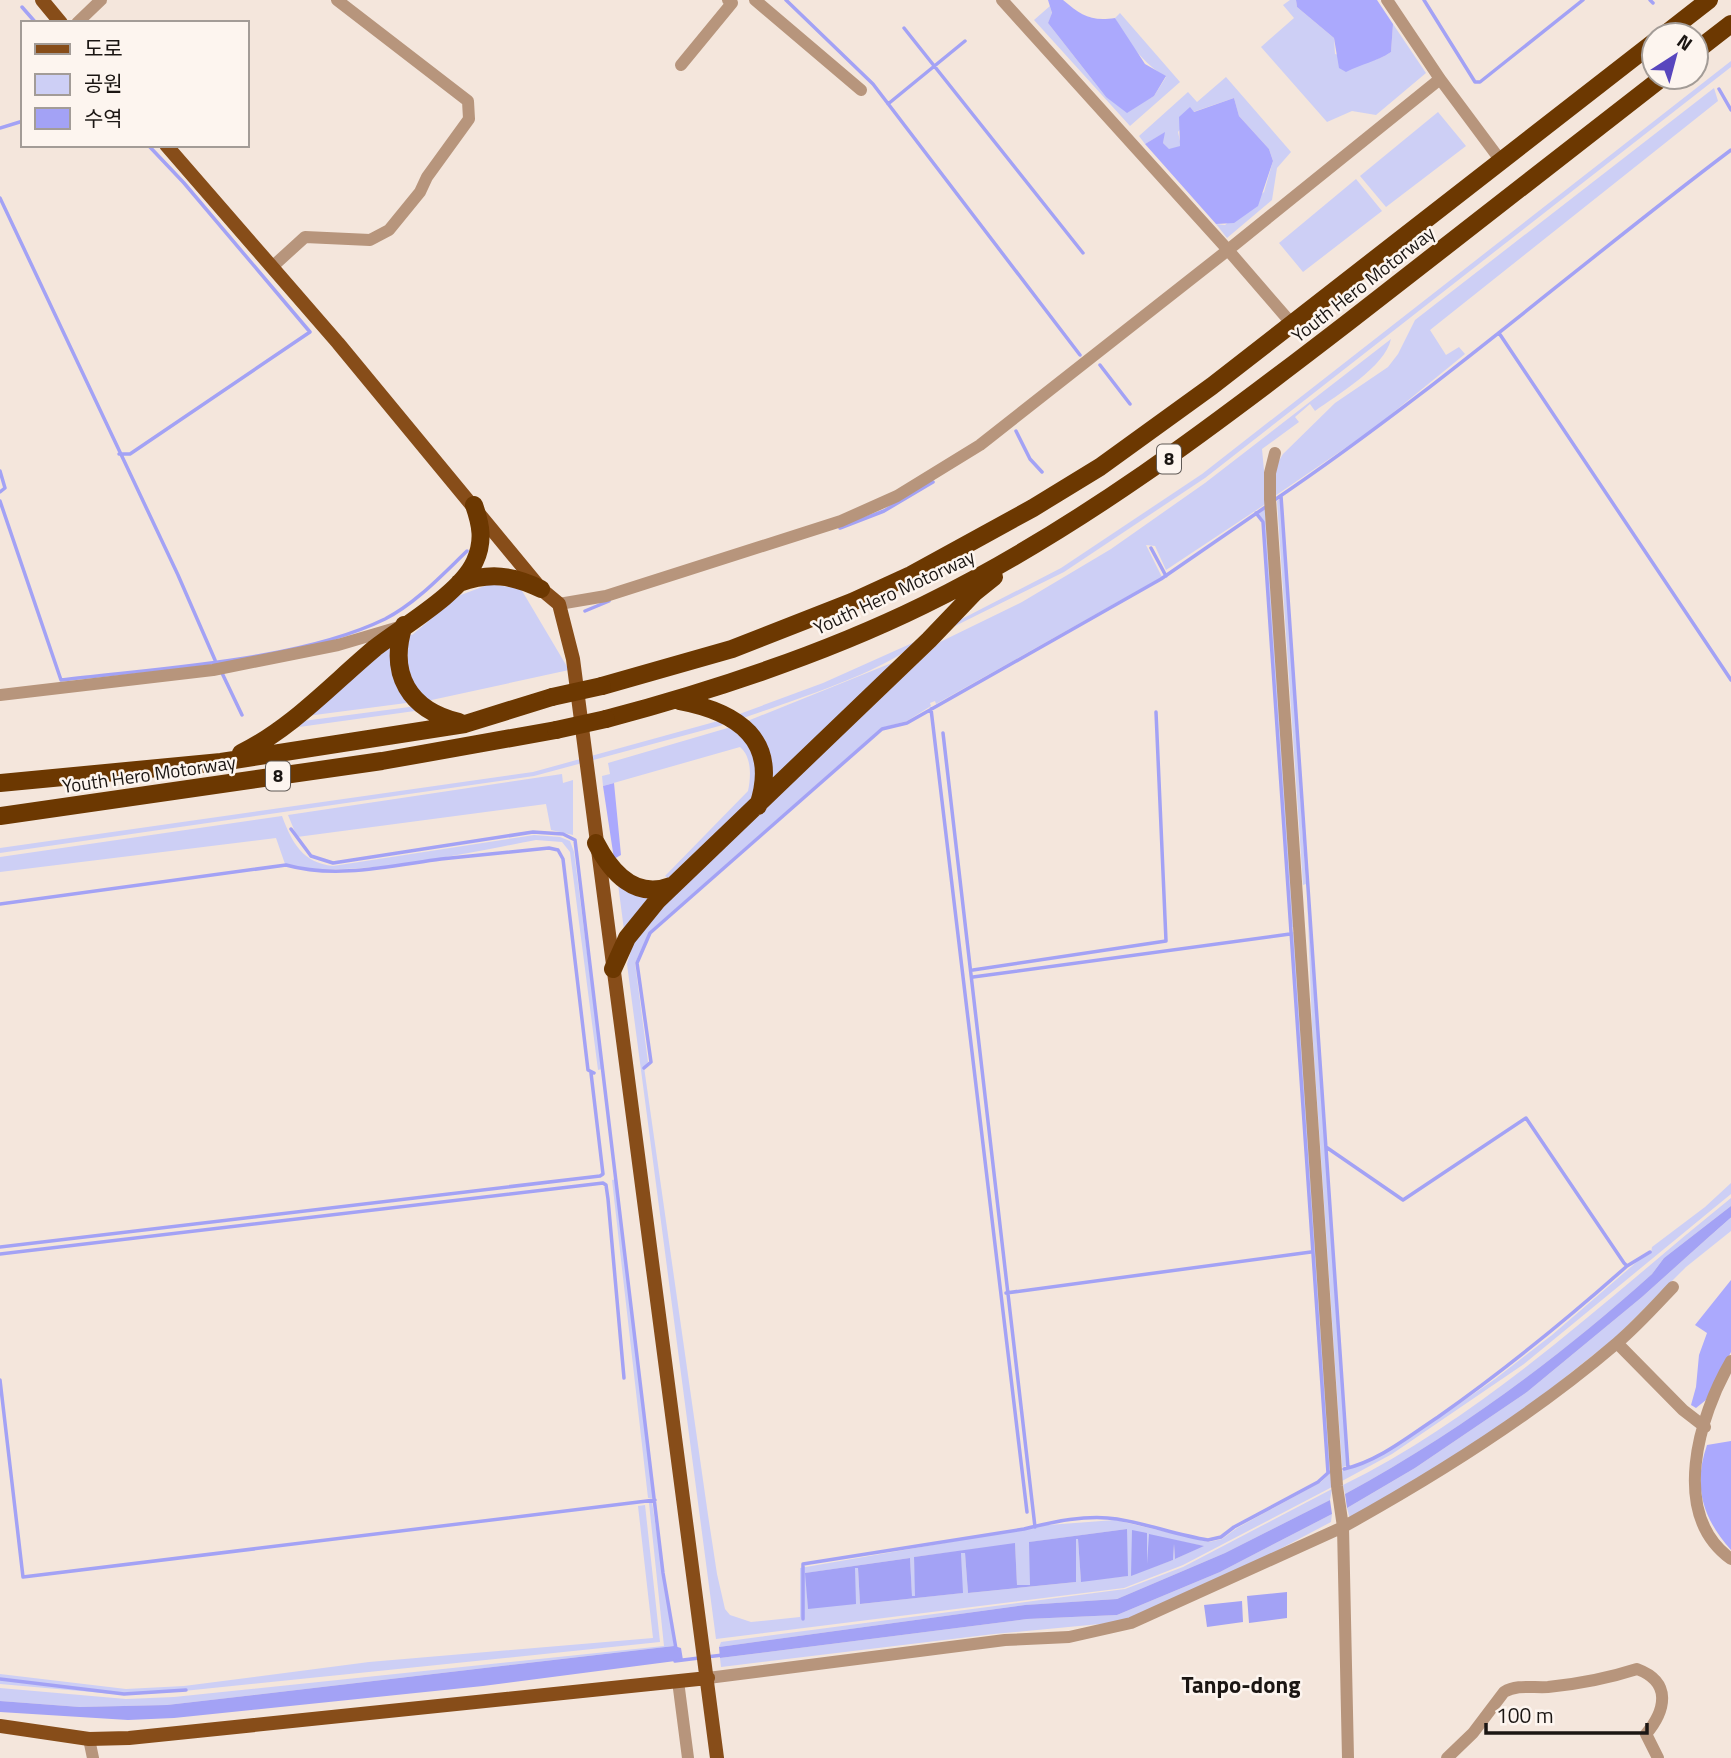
<svg xmlns="http://www.w3.org/2000/svg" width="1731" height="1758" font-family="'Titillium Web','Noto Sans KR',sans-serif">
<style>
.green{fill:#cdcff5;fill-rule:evenodd}
.forest{fill:#aba9fd}
.water{fill:#a3a2f5}
.lines{fill:none;stroke-linecap:round;stroke-linejoin:round}
.stream{stroke:#a3a2f5;stroke-width:3.5}
.minor{stroke:#b7957c;stroke-width:12}
.major{stroke:#874d19;stroke-width:14}
.highway{stroke:#6c3801;stroke-width:18}
.highway-bridge{stroke:#6c3801;stroke-width:18}
.labels{text-anchor:middle;stroke-width:5;stroke-linejoin:round;paint-order:stroke}
.shield{fill:#fdf5ef;stroke:#5f5955;stroke-width:2}
.shield-label{font-size:18px;font-weight:bold;fill:#1b1613}
.street-label{font-size:19px;fill:#1b1613;stroke:#fdf5ef}
.quarter-label{font-size:23px;font-weight:bold;fill:#1b1613;stroke:#fdf5ef}
</style>
<rect width="100%" height="100%" fill="#f4e6dc"/>
<path class="green" d="M1290,0H1296L1297,7L1334,38L1335,54C1359,60 1368,67 1391,52L1393,24L1426,73L1376,115L1352,111L1327,122L1261,47L1294,18L1283,5Z
M1050,6L1052,14L1048,23L1106,97L1138,105L1154,96L1166,77C1142,62 1128,43 1115,18L1120,13L1180,82L1130,126L1034,20Z
M1731,61V67L1205,478L1064,572L949,629L954,623L1061,568L1202,474Z
M1226,77L1291,152L1277,168L1272,200L1227,238L1216,224L1225,225L1264,192L1273,161L1269,149L1239,116L1234,98L1193,112L1178,132L1181,146L1169,150L1163,143L1164,133L1145,144L1139,136L1188,92L1197,102Z
M1714,88L1718,101L1430,330L1446,355L1459,347L1465,354L1373,429L1275,496L1274,469L1283,454L1335,403L1388,367L1398,354L1415,320Z
M1438,112L1466,146L1386,207L1360,176Z
M1356,179L1382,211L1303,272L1279,243Z
M1391,339C1385,367 1337,395 1315,411L1310,404L1295,417L1299,422L1262,449L1267,503L1166,570L1155,546L1146,545L1162,577L936,704L935,701L930,703L931,706L907,721L881,728L649,932L635,963L648,1062L644,1067L708,1515L717,1574L725,1609L730,1615L751,1622L800,1617V1568L1048,1525L1115,1520L1209,1542L1222,1539L1237,1528L1321,1482L1329,1474L1292,932H1295L1332,1487L1183,1565L1124,1588L716,1639L627,964L634,940L661,908L940,642L1022,602L1111,549L1205,483ZM1127,1529V1576L1081,1581L1078,1539H1075L1076,1582L968,1593L965,1553H961L962,1593L860,1604L858,1568H855L808,1609L806,1573L910,1558L912,1596H916L914,1557L1015,1544L1017,1585H1030V1542ZM1147,1533V1564H1149V1535L1203,1546L1175,1559L1174,1544L1173,1560L1131,1575Z
M1281,498L1306,884L1303,885L1277,501Z
M1265,509L1294,927H1292L1264,521L1258,514Z
M490,584L521,589L569,670L427,701C403,687 407,657 409,634L412,635L458,596Z
M919,640C887,672 787,702 741,719L734,716L823,683Z
M392,644L414,702L307,716Z
M904,658L769,787L745,722Z
M417,706L422,710L299,727L303,721Z
M718,721L723,725L534,776L0,853V848L533,772Z
M731,727L755,751L756,795L670,880L665,876L748,791C751,777 752,757 740,747L603,786L602,776L610,774L608,763Z
M562,774L563,783L573,780V835L551,830L546,804L297,837L288,815Z
M282,816C292,843 303,863 333,866L534,835L560,837L570,841L574,852L602,1069L598,1070L570,852L562,842L536,840C471,852 346,881 285,864L276,838L0,872V857Z
M618,884L652,896L624,930Z
M1307,893L1347,1466L1342,1467L1312,1026Z
M617,1179L653,1498H648L612,1180Z
M1731,1183V1194L1524,1364L1392,1454L1342,1481V1471L1401,1444L1495,1379L1552,1335L1646,1254L1651,1253L1652,1247L1705,1207Z
M1731,1198V1206L1664,1258L1652,1274C1559,1358 1456,1434 1345,1494L1343,1485C1487,1414 1607,1298 1731,1198Z
M1731,1217V1231L1686,1267L1616,1337L1539,1398L1464,1450L1350,1519L1347,1508L1415,1468L1527,1392L1642,1297Z
M1332,1489L1330,1500L1225,1553L1117,1599L1026,1605L719,1647L721,1642L1125,1589L1183,1567Z
M652,1502L674,1646L167,1705L80,1707L0,1701V1688L126,1699L174,1697L664,1646L649,1503Z
M645,1505L660,1642L174,1692L126,1695L0,1684V1674L126,1689L184,1686L369,1662L653,1638L638,1506Z
M1332,1514L1331,1522L1248,1566L1121,1622L994,1634L721,1667L720,1658L1027,1619L1117,1615L1220,1572Z"/>
<path class="forest" d="M1048,0H1063C1081,15 1091,22 1115,18L1145,64L1166,76L1154,96L1127,113L1106,97L1048,23L1052,13Z
M1296,0H1377L1393,24L1391,52C1376,62 1361,64 1346,72L1339,68L1334,38L1297,7Z
M1234,98L1239,116L1269,149L1273,161L1258,206L1234,223L1216,224L1145,144L1165,132L1163,143L1169,149L1180,146L1179,117L1190,107L1194,112Z
M614,783L621,855L614,859L603,786Z
M1731,1280V1352L1706,1400L1696,1408L1691,1405L1696,1387L1699,1355L1707,1333L1695,1325Z
M1731,1441V1550C1702,1518 1693,1485 1707,1445Z"/>
<path class="water" d="M1731,1206V1217L1642,1297L1527,1392L1415,1468L1347,1508L1345,1494C1456,1434 1559,1358 1652,1274L1664,1258Z
M1330,1500L1332,1514L1220,1572L1117,1615L1027,1619L720,1658L719,1647L1025,1605L1117,1599L1225,1553Z
M1127,1529L1128,1576L1081,1582L1078,1539H1076V1582L968,1593L965,1553H961L963,1593L860,1604L858,1568H855L856,1604L808,1609L805,1573L910,1558L912,1596H915L914,1557L1015,1543L1017,1585H1030L1029,1542Z
M1132,1530L1147,1533V1564L1149,1534L1204,1546L1175,1559L1174,1544L1173,1560L1131,1576Z
M1287,1592V1618L1249,1623L1247,1596Z
M1242,1601L1243,1622L1207,1627L1204,1605Z
M674,1646L681,1648L683,1660L483,1686L174,1718L128,1720L0,1712V1701L80,1707L167,1705Z"/>
<g class="lines">
<path class="stream" d="M786,0L873,84L1080,355
M1424,0L1475,82H1480L1583,0
M1650,0L1653,3
M22,7L36,23
M904,28L1083,253
M1719,89L1731,110
M888,104L965,41
M0,128L23,121
M0,198L178,575L215,660
M1499,333L1731,680
M1100,365L1130,404
M1016,431L1030,459L1042,472
M119,454H130L310,332L184,183L148,145
M0,471L5,488L0,492
M1281,496L1348,1468
M0,501L61,680C158,668 299,661 385,619C416,603 442,575 467,551
M1273,501C1433,393 1577,266 1731,150
M1256,513L1263,522L1328,1473
M840,528L884,511L933,482
M1151,548L1166,576
M585,611L609,601
M222,673L242,715
M931,709L1027,1512
M943,733L1035,1527
M291,829L311,856L333,863L533,832L563,834L575,840L663,1573L676,1649
M0,904L286,865C336,879 390,866 441,859C477,855 513,852 549,848L558,850L563,859L588,1070L594,1073
M973,970L1166,941L1156,712
M973,977L1290,934
M644,1068L651,1062L637,963L650,933L882,729L907,723L1161,579L1267,506
M1326,1147L1403,1200L1526,1118L1624,1263L1627,1266L1650,1252
M1709,1234L1731,1215
M0,1247L600,1176L603,1174L591,1073
M0,1254L603,1183L606,1185L608,1199L624,1378
M1006,1293L1311,1252
M0,1380L23,1577L655,1500
M1344,1469C1379,1461 1409,1436 1438,1417C1505,1370 1566,1320 1627,1266
M803,1619V1564L1024,1529C1052,1522 1087,1514 1117,1519C1148,1524 1177,1535 1208,1540L1221,1537L1234,1527L1318,1482L1329,1472
M706,1657L723,1655
M675,1661L699,1658
M0,1679L124,1694L186,1690"/>
<path class="minor" d="M755,0L861,90
M1387,0L1440,79L1501,161
M77,23L101,0
M681,65L732,3L728,0
M272,267L305,237L370,240L389,230L420,192L427,177L469,119L468,101L337,0
M1292,324L1228,250L1440,79
M1275,453L1270,473V499L1337,1486L1343,1527C1439,1474 1533,1415 1617,1343C1637,1326 1655,1306 1673,1287
M559,604L606,596L841,521L897,496L980,445L1228,250L1002,0
M0,695L213,670L338,645L399,627
M1617,1343L1683,1410L1705,1427
M1731,1361C1699,1416 1669,1514 1731,1559
M708,1678L1005,1640L1069,1637L1131,1623L1343,1527L1348,1758
M678,1681L688,1758
M89,1739L93,1758
M1447,1758L1473,1733L1504,1692C1517,1684 1533,1688 1548,1687C1578,1684 1609,1678 1637,1669C1672,1682 1666,1710 1646,1734L1658,1758"/>
<path class="major" d="M42,0L61,23
M166,145L338,343L541,589L559,604L573,659L717,1758
M0,1726L89,1739L129,1738L708,1678"/>
<path class="highway" d="M1664,35L1709,0
M1696,51L1731,24
M459,583C490,572 512,575 541,589
M404,625C388,674 409,710 459,722
M602,686L732,649L852,602L911,575L1033,508L1100,467L1212,386L1654,42
M679,701C738,712 780,740 758,806
M606,719C715,690 822,655 924,605C1079,529 1215,425 1351,320C1455,239 1559,158 1663,77
M241,753C291,729 332,684 375,648C403,626 461,593 475,561C484,541 481,525 474,505
M0,783L221,762L465,724L552,697
M0,816L382,761L556,730
M596,843C611,872 635,900 671,886
M613,969L627,938L657,901L929,640L974,593L994,577"/>
<path class="highway-bridge" d="M552,697L602,686
M556,730L606,719"/>
</g>
<g class="labels">
<g class="shield">
<rect x="1157" y="444.5" width="24" height="29" rx="5"/>
<rect x="266" y="761.5" width="24" height="29" rx="5"/>
</g>
<g class="shield-label">
<text x="1169" y="465">8</text>
<text x="278" y="782">8</text>
</g>
<g class="street-label">
<text transform="translate(1363 284) rotate(-38)" y="7">Youth Hero Motorway</text>
<text transform="translate(894 592) rotate(-25)" y="7">Youth Hero Motorway</text>
<text transform="translate(149 774) rotate(-8)" y="7">Youth Hero Motorway</text>
</g>
<g class="quarter-label">
<text x="1241" y="1693">Tanpo-dong</text>
</g>
</g>
<rect x="21" y="21" width="228" height="126" fill="#fdf5ef" stroke="#a39c97" stroke-width="2"/>
<rect x="35" y="44" width="35" height="10" fill="#874d19" stroke="#a39c97" stroke-width="2"/>
<text x="84" y="56" font-size="21" fill="#1b1613">도로</text>
<rect x="35" y="74" width="35" height="21" fill="#cdcff5" stroke="#a39c97" stroke-width="2"/>
<text x="84" y="91" font-size="21" fill="#1b1613">공원</text>
<rect x="35" y="108" width="35" height="21" fill="#a3a2f5" stroke="#a39c97" stroke-width="2"/>
<text x="84" y="126" font-size="21" fill="#1b1613">수역</text>
<g transform="translate(1675 56) rotate(36)"><circle r="33" fill="#fdf5ef" stroke="#a39c97" stroke-width="2"/>
<path d="M0-5L12 26L0 18L-12 26Z" fill="#5846be"/>
<text y="-10" font-size="19" font-weight="bold" text-anchor="middle" fill="#1b1613">N</text>
</g>
<path d="M1486 1723v10h161v-10" fill="none" stroke="#1b1613" stroke-width="3.5"/>
<text x="1496" y="1723" font-size="21" fill="#1b1613" stroke="#fdf5ef" stroke-width="5" paint-order="stroke">100 m</text>
</svg>
